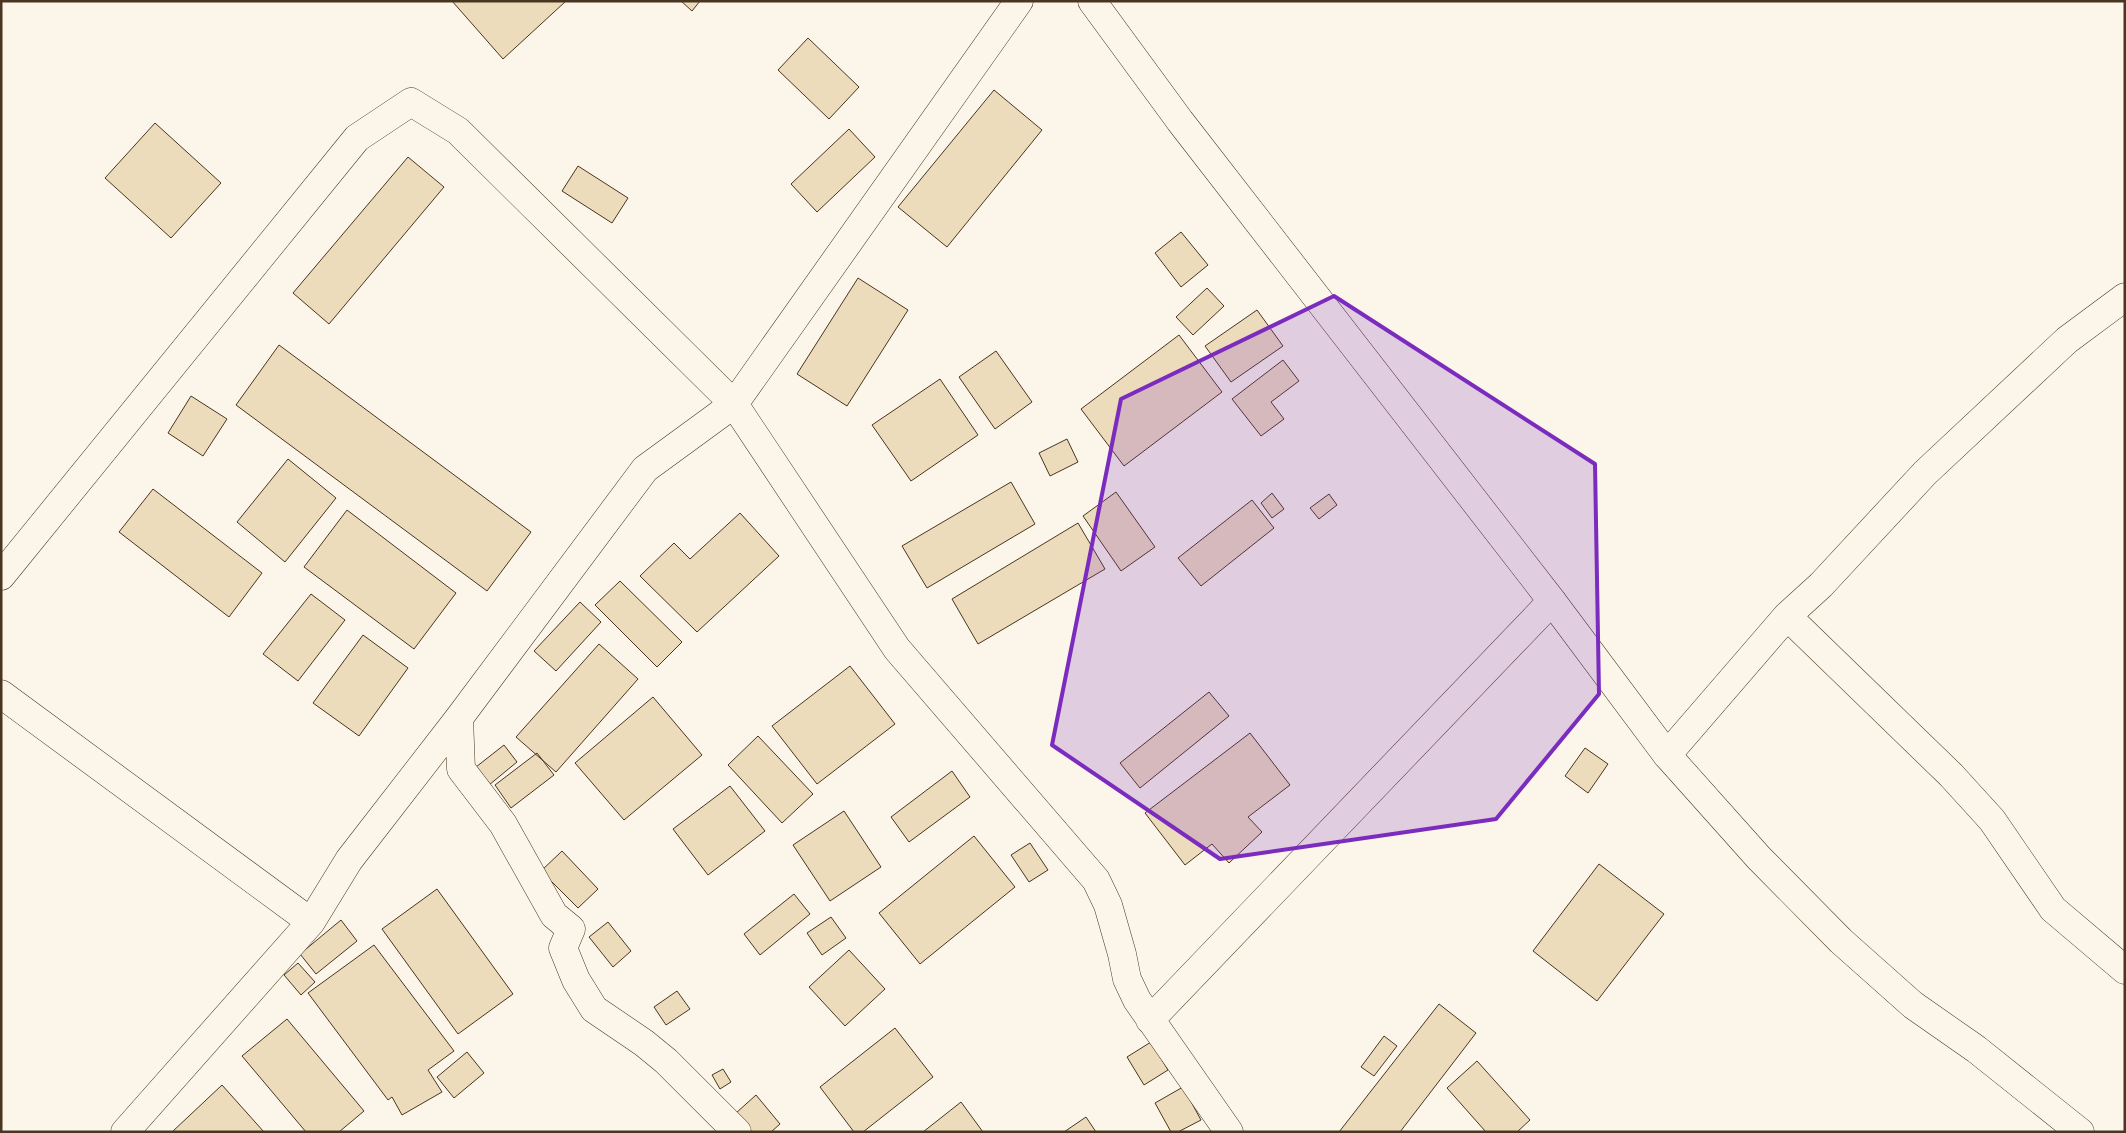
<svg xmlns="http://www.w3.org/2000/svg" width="2126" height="1133" font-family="'Source Sans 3',sans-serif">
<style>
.building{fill:#ecdcbc;stroke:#4a3520}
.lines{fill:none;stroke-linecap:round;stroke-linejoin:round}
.minor-casing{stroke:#4a3520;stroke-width:29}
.tertiary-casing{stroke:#4a3520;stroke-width:29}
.minor{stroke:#fbf6e9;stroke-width:28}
.tertiary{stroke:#fbf6e9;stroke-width:28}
.marked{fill:#7b2cbf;fill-opacity:0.2;stroke:#7b2cbf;stroke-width:4;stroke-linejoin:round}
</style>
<rect width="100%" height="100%" fill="#fbf6e9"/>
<path class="building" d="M452,1H566L503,59Z
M681,1H700L692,11Z
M808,38L859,87L829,119L778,70Z
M994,90L1042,130L947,247L898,207Z
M155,123L221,183L171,238L105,178Z
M849,129L875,157L817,212L791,184Z
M408,157L444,187L329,324L293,293Z
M578,166L628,198L612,223L562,191Z
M1181,232L1208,265L1181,287L1155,253Z
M858,278L908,310L847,406L797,374Z
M1207,288L1224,306L1193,335L1176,317Z
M1257,310L1283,346L1231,382L1205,346Z
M1179,335L1222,392L1124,466L1081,409Z
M279,345L531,532L487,591L236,405Z
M996,351L1032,402L995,429L959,377Z
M1283,360L1299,381L1271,402L1284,419L1261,436L1232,399Z
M940,379L978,435L911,481L872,425Z
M191,396L227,419L203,456L168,433Z
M1067,439L1078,462L1050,476L1039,453Z
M288,459L336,498L285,562L237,522Z
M1011,482L1035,524L927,588L902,546Z
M153,489L262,573L229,617L119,532Z
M1116,492L1155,547L1121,571L1083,516Z
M1272,493L1284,509L1272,518L1261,503Z
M1329,494L1337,505L1319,519L1310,508Z
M1252,500L1274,528L1201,586L1178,558Z
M347,510L456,593L414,649L304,567Z
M740,513L779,556L697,632L640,576L674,543L690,559Z
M1078,523L1105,569L978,644L952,599Z
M620,581L682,642L657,667L595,605Z
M311,594L345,620L298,681L263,654Z
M580,602L601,622L556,671L534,651Z
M363,635L408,668L359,736L313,703Z
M599,644L638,679L556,772L516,737Z
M850,666L895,724L817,784L772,726Z
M1209,692L1229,716L1140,788L1120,763Z
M653,697L702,755L624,820L575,763Z
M1250,733L1290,785L1248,817L1262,832L1229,863L1212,844L1185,865L1145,813Z
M758,736L813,794L782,823L728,765Z
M504,745L517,762L489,785L476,767Z
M1585,748L1608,764L1588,793L1565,776Z
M537,753L554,775L511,808L495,785Z
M952,771L970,797L909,842L891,817Z
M730,786L765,831L708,875L673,829Z
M844,811L881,867L830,901L793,845Z
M974,836L1015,887L920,964L879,913Z
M1030,843L1048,870L1029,882L1011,855Z
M562,851L598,889L578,908L541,871Z
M1599,864L1664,914L1597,1001L1533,951Z
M437,889L513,994L458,1034L382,929Z
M794,894L810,914L760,955L744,934Z
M831,917L846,938L822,955L807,933Z
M341,920L357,941L316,974L300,954Z
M608,922L631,951L613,967L589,937Z
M374,945L454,1051L428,1070L442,1092L402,1115L392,1097L388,1100L308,993Z
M849,950L885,989L845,1026L809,987Z
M298,963L315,982L301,995L284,975Z
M677,991L690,1009L666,1025L654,1007Z
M1439,1004L1476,1033L1400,1132H1339Z
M287,1019L364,1111L339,1132H306L242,1056Z
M895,1028L933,1077L863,1132H854L820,1087Z
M1384,1036L1397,1046L1374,1076L1361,1067Z
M1151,1042L1168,1070L1144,1085L1127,1057Z
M467,1052L484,1073L454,1098L437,1077Z
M1477,1061L1530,1120L1517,1132H1486L1447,1088Z
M723,1069L731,1082L720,1089L712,1075Z
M222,1085L264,1132H172Z
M1183,1087L1201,1120L1178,1132H1171L1155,1103Z
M756,1095L780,1124L771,1132H751L736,1113Z
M961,1102L983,1132H923Z
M1086,1117L1096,1132H1064Z"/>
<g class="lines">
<defs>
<path id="minor" d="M1,576L357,138L411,102L458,131L734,404L897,649L1096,880L1108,905L1122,954L1127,979L1137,1000L1229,1132
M1787,616L1951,775L1992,820L2053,909L2125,970
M1,694L311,922
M459,718L461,769L503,824L554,915L571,929L563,948L576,980L594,1009L644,1043L666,1061L737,1132
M1667,755L1787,616L1821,585L1925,473L2067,340L2125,297
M1150,1020L1552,601
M125,1132L311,922L349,860L459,718L645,469L734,404L1019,1"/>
<path id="tertiary" d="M1092,1L1180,121L1552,601L1667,755L1759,858L1841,941L1913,1005L1976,1049L2080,1132"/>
</defs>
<use href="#minor" class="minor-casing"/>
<use href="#tertiary" class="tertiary-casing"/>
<use href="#minor" class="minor"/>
<use href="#tertiary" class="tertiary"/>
</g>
<path class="marked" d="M1334,296L1595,464L1599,694L1496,819L1220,859L1052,745L1121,399Z"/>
<rect width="2126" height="1133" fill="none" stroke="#4a3520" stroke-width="5"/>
</svg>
